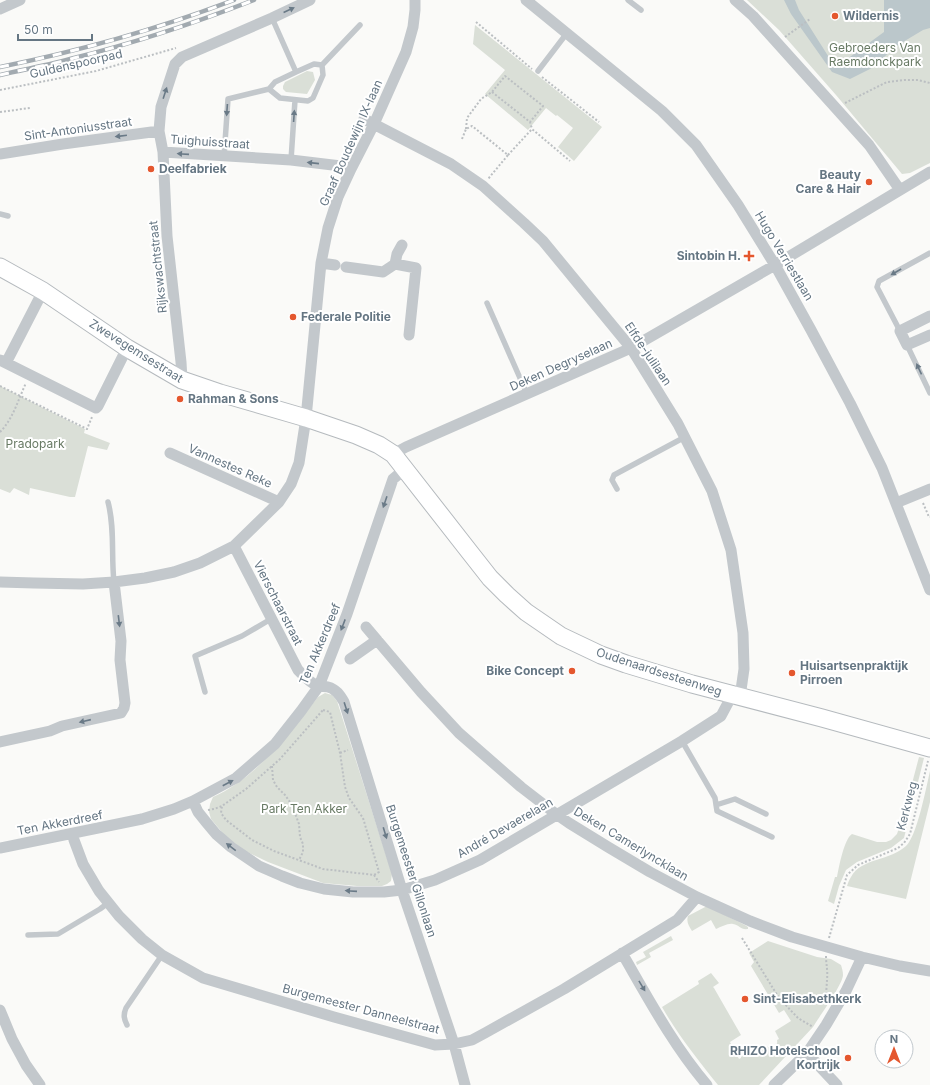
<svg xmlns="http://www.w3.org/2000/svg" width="930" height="1085" font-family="Inter,sans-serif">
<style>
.green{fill:#dadfd7}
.water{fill:#bbc7cb}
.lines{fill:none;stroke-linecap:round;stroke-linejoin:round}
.primary-casing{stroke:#b5babe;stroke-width:19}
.path{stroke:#bbbfc2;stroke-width:2;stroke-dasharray:2 2;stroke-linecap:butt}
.lane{stroke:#c3c8cc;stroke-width:5.5}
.street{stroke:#c3c8cc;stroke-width:11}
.primary{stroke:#fff;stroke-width:17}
.rail-casing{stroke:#a2aab0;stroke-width:4.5}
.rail{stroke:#fff;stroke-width:3;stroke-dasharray:9;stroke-linecap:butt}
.oneway{fill:#6a7a87}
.poi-dot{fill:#e4572e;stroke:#fff;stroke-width:1.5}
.labels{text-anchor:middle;stroke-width:4;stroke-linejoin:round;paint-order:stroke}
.poi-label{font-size:12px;font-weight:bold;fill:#657683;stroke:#fff;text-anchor:start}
.park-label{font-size:12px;fill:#687a64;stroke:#fff}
.street-label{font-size:12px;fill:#657683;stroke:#fff}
</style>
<rect width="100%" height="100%" fill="#fafaf8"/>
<path class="green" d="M747,0H930V163L910,173L902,174L836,95L779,30Z
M475,25L602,127L574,161L558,147L573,128L557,115L556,116L546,108L528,130L485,94L505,70L473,44Z
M307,71L313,72L315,80L307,94L286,92L283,89V86L285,82Z
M0,386L85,429L84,433L110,443L107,450L88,446L75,497H70L30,488L29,495L14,488L10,493L0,489Z
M325,693L332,695L337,701L392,874L391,881L387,884L382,886H357L323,883L268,862L245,851L226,837L211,819L209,812L210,804L213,797C258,777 288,734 318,697Z
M919,757L924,758L904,838L891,848L857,862L846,870L839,886L834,904L828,901L835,877H837C839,867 844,839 852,834L877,842H886L891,840L897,834L905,810Z
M930,771V802L906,899L847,886C848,883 849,880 851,877C861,858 890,861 906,846C917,836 926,788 930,771Z
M707,906L745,925L748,927V929C740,930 740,925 733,924C728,923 721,927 716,929L711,920L692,931C689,926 686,922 688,916Z
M671,936L673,940L649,953L651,957L637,965L636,962L646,957L643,952Z
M768,941L817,957L831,959L841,965C842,968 843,972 843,975C843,984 819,1017 813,1027L759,1085H718C698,1060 678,1035 662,1007L699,984L698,981L711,973L719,983L713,987L714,988L741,1035L730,1042L739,1059L741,1058V1056L762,1044L765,1047L766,1046L770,1048C775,1047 778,1045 777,1040L779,1039L775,1031L791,1021L784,1010L779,1013L751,966L754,962L749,953Z"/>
<path class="water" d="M784,0H795L799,10L830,59L843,62L884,32V0H930V28L923,30L898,45L870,69L850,79L832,72L791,14Z"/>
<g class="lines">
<defs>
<path id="primary" d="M0,267L43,291L127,348L182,380L220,393L306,418L356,435L379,445L393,454L468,550L490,578L507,595L526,612L561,636L601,655L626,664L692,684L822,718L930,748"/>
</defs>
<use href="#primary" class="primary-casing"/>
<path class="path" d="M476,22L532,69
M785,37L810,19
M542,77L599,122
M0,90L96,71L176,48
M492,92L530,122L532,129
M845,103L887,82L905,80H918L930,83
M0,112L30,108
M466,129L467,118L481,99L492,92L505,76L543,106L530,122
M462,139L466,129L472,126L508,155L488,179
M508,155L532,129L570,161
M0,386L87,429L92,417
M0,432C13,419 18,400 26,383
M923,503L929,517H930
M323,710L330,712L340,753L345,787L349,798L363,818L379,872L374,875L323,869L274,851L252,840L226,820L221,813L222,806L246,789L280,759Z
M340,753L348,750
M272,766L273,780L277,787L285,795L292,805L299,824L300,837L303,844V852L299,860
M208,810L214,809L222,806
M374,875L379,882
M742,938L779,998L798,1018L813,1027
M829,938L847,875L858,865L898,848L904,843L910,834L928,761
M826,956C826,964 828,971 827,979C827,986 825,994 828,1001"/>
<path class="lane" d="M628,0L641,10
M272,18L296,72
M322,65L360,25
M538,71L567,33
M269,89L280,98L308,101L313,98L323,75L322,65
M224,157L228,99L269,89L275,82L296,72L314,64L322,65
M291,160L295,100
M0,214L8,216
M487,303L527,394
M900,331L877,287L879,281L930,253
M907,345L930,393
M617,489L612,480L614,475L685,437
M108,502C115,528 111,556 114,582
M205,692L195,656L242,636L271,619
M682,741L715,798L717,811L772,837
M716,805L735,799L766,814
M28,935L58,934L100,909L108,903
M127,1025C124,1019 123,1015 126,1008L162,955"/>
<path class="street" d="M526,0L662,111L696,145L738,205L775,265L811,330L850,403L882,468L930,590
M735,0L753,16L869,145L900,190
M0,9L20,0
M364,119L451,164L483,186L524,223L543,241L631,348L678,424L712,491L731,550L743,633L744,669L740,697
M163,152L291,160L341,166L351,169
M0,154L63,144L159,131
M321,263L335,265
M395,264L397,254L402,245
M346,267L383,272L395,264L416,268L409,335
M930,316L900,331L907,345L930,335
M0,360L96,408L98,406L127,348
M6,363L43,291
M182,380L181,362L167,236L163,152L159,131L161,107L175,64L182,57L272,18L310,0
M170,453L279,502
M393,454L406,447L631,348L775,265L930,172
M896,503L930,489
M234,546L298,670C304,676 310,683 318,686C321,687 325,686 328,687C336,689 340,695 344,702L402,890L454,1044L465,1085
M0,582L34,583L83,584L114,582L145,578L174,572L200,563L234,546L279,502L291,484L299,463L306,418L321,263L328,228L338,197L351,169L374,124L406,52L413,27L415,10V0
M366,627L421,692L459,733L521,787L556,814L569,823L608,847L650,872L697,897L750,921L792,937L862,957L900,966L930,971
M350,659L377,640
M0,742L50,731L62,726L121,713L124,708L125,703L120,660L121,641L114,582
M193,801L198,812L206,822L216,834L231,847L259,866L282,876L300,883L324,889L353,892H384L402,890L435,880L480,860L682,741L721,716L729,701L730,695
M73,834L74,840L83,864L99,891L119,916L142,939L162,955L203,978L334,1017L435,1045L454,1044L472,1040L485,1033L564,989L677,920L697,897
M0,848L142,819L174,809L193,801L236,778L275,744L301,711L319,686L347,614L393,479L405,469
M622,953C648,998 673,1045 707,1085
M0,1010L12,1039L26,1065L40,1085
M807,1053L837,1085
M774,1085L807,1053L826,1025L846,991L862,957"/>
<use href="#primary" class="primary"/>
<defs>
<path id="rail" d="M0,67C80,51 158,29 234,0
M0,75C25,69 50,65 74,58C135,43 195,23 254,0"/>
</defs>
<use href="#rail" class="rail-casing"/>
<use href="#rail" class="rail"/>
</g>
<defs><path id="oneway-solid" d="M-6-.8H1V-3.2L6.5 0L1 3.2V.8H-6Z"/></defs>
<g class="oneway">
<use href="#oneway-solid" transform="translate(289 10) rotate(-25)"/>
<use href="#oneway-solid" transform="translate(165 93) rotate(-72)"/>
<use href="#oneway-solid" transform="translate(227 110) rotate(94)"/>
<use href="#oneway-solid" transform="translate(294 116) rotate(-86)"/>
<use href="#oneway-solid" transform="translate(121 136) rotate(173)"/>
<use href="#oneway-solid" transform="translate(183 154) rotate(-176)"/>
<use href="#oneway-solid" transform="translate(313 163) rotate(-174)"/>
<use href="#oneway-solid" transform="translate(896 272) rotate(150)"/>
<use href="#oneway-solid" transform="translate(919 369) rotate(-115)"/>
<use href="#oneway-solid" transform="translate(385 502) rotate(109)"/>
<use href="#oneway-solid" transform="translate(119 621) rotate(83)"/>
<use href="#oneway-solid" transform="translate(343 625) rotate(111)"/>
<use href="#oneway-solid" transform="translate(346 708) rotate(72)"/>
<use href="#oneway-solid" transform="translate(85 721) rotate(167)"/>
<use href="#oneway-solid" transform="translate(228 783) rotate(-28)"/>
<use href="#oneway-solid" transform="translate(385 833) rotate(73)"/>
<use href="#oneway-solid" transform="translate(231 847) rotate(-143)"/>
<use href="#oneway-solid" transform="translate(351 891) rotate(-176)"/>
<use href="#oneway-solid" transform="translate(642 986) rotate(59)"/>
</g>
<g class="poi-dot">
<circle cx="835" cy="16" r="4"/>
<circle cx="151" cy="169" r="4"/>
<circle cx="869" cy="182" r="4"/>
<path d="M747 250h4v4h4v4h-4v4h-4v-4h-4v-4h4z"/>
<circle cx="293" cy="317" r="4"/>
<circle cx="180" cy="399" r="4"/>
<circle cx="572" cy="671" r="4"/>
<circle cx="792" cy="673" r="4"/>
<circle cx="745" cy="999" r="4"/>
<circle cx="848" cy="1058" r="4"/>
</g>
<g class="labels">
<g class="poi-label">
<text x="843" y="20">Wildernis</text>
<text x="159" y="173">Deelfabriek</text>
<text x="861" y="179" text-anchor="end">Beauty<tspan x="861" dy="14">Care &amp; Hair</tspan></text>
<text x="741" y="260" text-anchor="end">Sintobin H.</text>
<text x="301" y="321">Federale Politie</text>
<text x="188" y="403">Rahman &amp; Sons</text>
<text x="800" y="670">Huisartsenpraktijk<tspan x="800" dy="14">Pirroen</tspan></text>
<text x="564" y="675" text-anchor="end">Bike Concept</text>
<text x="753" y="1003">Sint-Elisabethkerk</text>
<text x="840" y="1055" text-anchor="end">RHIZO Hotelschool<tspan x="840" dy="14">Kortrijk</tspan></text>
</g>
<g class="park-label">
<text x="875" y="52">Gebroeders Van<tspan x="875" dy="14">Raemdonckpark</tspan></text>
<text x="35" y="448">Pradopark</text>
<text x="304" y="813">Park Ten Akker</text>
</g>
<g class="street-label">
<text transform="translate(76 64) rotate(-13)" y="4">Guldenspoorpad</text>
<text transform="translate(78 129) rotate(-8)" y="4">Sint-Antoniusstraat</text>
<text transform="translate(210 142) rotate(4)" y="4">Tuighuisstraat</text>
<text transform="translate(351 143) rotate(-66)" y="4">Graaf Boudewijn IX-laan</text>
<text transform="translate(784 256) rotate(59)" y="4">Hugo Verriestlaan</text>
<text transform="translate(158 267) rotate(-96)" y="4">Rijkswachtstraat</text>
<text transform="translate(136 351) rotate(32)" y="4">Zwevegemsestraat</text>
<text transform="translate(648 354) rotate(56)" y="4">Elfde-julilaan</text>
<text transform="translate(561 365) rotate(-24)" y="4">Deken Degryselaan</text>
<text transform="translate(230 466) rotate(24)" y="4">Vannestes Reke</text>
<text transform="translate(278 603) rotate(63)" y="4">Vierschaarstraat</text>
<text transform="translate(320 644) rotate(-67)" y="4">Ten Akkerdreef</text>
<text transform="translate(659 672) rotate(18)" y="4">Oudenaardsesteenweg</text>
<text transform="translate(907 806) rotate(-75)" y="4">Kerkweg</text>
<text transform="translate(60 823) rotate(-11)" y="4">Ten Akkerdreef</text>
<text transform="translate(505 828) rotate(-30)" y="4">André Devaerelaan</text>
<text transform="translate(631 844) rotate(31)" y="4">Deken Camerlyncklaan</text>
<text transform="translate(411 871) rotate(72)" y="4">Burgemeester Gillonlaan</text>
<text transform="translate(361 1009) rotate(15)" y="4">Burgemeester Danneelstraat</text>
</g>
</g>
<g transform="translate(894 1049)"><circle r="19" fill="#ffffff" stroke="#c1c8cd"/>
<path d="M0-3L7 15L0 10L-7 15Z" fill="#e4572e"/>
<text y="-6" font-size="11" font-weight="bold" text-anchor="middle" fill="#657683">N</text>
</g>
<path d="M18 34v6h74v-6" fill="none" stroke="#657683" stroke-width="2"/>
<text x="24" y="34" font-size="12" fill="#657683" stroke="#ffffff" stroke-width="3" paint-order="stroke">50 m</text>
</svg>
